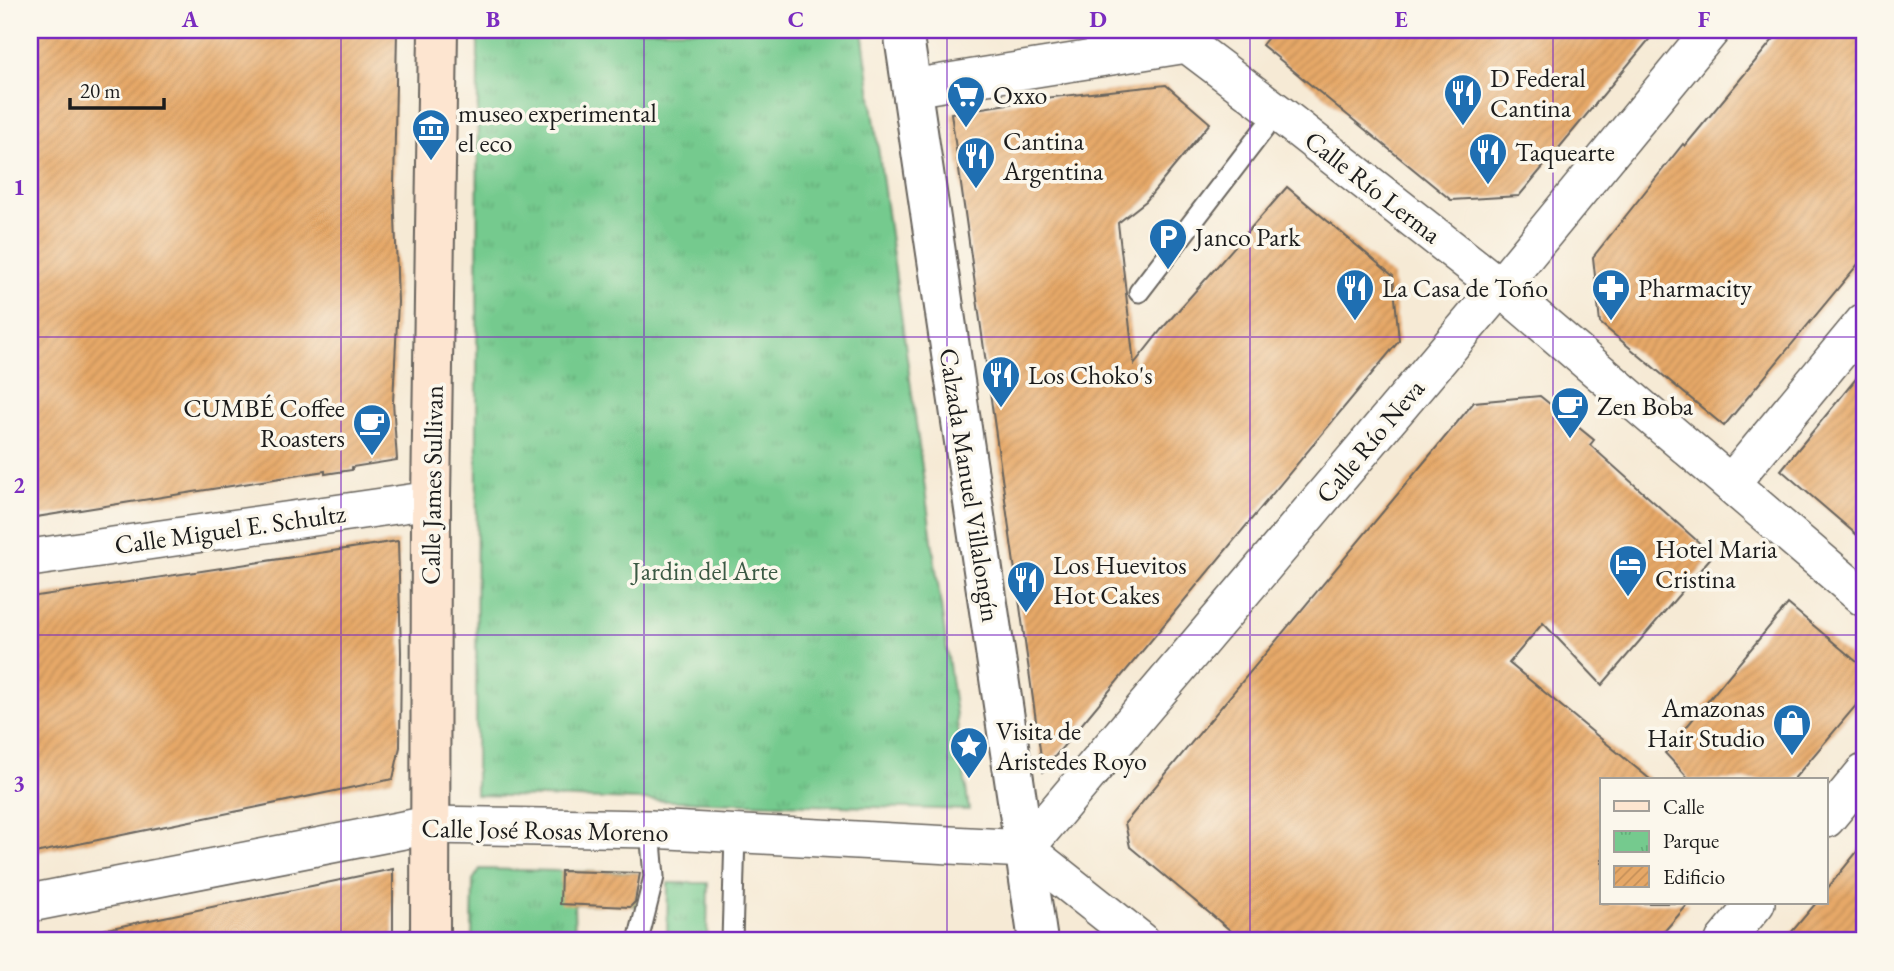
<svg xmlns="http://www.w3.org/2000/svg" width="1894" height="971" font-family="'EB Garamond',serif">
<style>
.park{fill:url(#park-tufts);stroke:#487355;stroke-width:2}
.building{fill:url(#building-hatch)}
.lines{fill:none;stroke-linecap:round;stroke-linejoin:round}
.service-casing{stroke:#68645d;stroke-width:23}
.minor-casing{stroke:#68645d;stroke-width:40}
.tertiary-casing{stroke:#68645d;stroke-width:42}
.secondary-casing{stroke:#68645d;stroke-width:42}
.service{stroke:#fff;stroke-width:19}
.minor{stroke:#fff;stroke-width:37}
.tertiary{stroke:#fff;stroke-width:38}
.secondary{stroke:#fde5d0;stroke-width:38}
.grid{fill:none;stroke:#7b2cbf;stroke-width:2;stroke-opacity:0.55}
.labels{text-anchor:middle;stroke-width:7;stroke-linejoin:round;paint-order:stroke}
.poi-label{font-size:26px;fill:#1c1c1c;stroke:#fbf7ec;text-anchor:start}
.street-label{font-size:26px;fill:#1c1c1c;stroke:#fbf7ec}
.park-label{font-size:26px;fill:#3b5944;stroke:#fbf7ec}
.neatline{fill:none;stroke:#7b2cbf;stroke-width:2.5}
.grid-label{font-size:23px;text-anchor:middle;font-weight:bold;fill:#7b2cbf}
</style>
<defs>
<pattern id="park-tufts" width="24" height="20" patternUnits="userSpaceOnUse" patternTransform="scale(1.75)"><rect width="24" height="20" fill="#75ca8e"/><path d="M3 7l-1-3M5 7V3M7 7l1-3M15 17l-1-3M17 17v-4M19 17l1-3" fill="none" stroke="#65ad7a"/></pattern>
<pattern id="building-hatch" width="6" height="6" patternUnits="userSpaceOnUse" patternTransform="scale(1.75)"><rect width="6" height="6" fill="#e6a867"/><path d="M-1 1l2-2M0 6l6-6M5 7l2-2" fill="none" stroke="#c59059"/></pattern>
</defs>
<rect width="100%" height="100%" fill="#fbf7ec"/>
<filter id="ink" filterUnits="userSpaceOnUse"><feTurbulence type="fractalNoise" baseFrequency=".0143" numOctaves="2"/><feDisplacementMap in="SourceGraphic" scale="14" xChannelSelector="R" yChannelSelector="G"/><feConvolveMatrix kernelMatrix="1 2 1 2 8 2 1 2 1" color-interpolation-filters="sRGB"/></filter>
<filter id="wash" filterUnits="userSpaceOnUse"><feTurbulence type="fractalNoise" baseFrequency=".00686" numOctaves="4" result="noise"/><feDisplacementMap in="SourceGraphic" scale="28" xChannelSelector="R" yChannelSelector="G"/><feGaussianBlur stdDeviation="1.57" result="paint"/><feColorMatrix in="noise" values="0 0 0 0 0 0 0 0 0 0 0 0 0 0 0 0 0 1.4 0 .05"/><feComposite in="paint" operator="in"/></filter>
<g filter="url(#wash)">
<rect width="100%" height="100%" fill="#f6ead5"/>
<path class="park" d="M478,30H862L969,810L476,795Z
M480,869L637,873L636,906L574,904L575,941H472L473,880Z
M668,883H708L707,941H667Z"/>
<g id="blocks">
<path class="building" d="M43,30H397L394,187L398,302L393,402L397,460L352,467V470L325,474V471L30,518V32Z
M1274,30H1657L1519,196L1451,200L1262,45Z
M1781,30H1864V257L1724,426L1600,323L1593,257L1683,144L1685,146Z
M1166,85L1210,123L1146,201L1118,223L1134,364L1161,330L1287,187L1393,276L1399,341L1043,771L951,113L1044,98Z
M1864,369V541L1781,470Z
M1540,396L1594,440L1590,445L1713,555L1602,685L1543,623L1509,663L1651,780H1602V903H1689L1656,941H1243L1130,847L1125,823L1474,402Z
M398,541L401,652L400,747L393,779L30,854V597Z
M1788,604L1864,668V696L1793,780H1690L1665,753Z
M1864,843V941H1784L1816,903H1826V890Z
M393,869V941H103L102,930Z
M561,871L640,873L635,902L630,907L560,904Z"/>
</g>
</g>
<g filter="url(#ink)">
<use href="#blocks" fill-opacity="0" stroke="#68645d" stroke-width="2"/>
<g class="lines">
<defs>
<path id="service" d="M1139,292L1277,112
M638,941L654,877L650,829
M732,941L735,834"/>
<path id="minor" d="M911,88L1187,44L1277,112L1500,287L1864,598
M1731,483L1864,322
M30,558L431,500
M1826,819L1864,773
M1025,849L1500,287L1711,30
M1025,849L1141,941
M30,903L429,825L650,829L1025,849
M1724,941L1756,903"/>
<path id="tertiary" d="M903,30L1038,941"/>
<path id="secondary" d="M430,941L431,500L438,30"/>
</defs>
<use href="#service" class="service-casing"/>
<use href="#minor" class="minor-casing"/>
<use href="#tertiary" class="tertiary-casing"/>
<use href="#secondary" class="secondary-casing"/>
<use href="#service" class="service"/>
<use href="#minor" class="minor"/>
<use href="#tertiary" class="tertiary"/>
<use href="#secondary" class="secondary"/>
</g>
</g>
<path class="grid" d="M341,30V941M644,30V941M947,30V941M1250,30V941M1553,30V941M30,337H1864M30,635H1864"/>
<defs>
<symbol id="restaurant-pin" viewBox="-11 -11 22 30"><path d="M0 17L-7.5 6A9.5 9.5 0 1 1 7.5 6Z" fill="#1f6fb2" stroke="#fbf7ec"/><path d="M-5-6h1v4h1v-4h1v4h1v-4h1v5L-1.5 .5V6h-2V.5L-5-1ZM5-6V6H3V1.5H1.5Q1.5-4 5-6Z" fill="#fff"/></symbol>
<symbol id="supermarket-pin" viewBox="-11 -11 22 30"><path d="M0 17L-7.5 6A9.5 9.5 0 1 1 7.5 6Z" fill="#1f6fb2" stroke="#fbf7ec"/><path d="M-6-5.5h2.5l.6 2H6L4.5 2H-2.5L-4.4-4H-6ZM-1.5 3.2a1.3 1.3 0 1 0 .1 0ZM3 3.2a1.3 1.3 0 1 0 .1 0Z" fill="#fff"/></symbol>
<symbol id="museum-pin" viewBox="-11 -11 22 30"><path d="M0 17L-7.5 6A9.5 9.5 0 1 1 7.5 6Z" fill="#1f6fb2" stroke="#fbf7ec"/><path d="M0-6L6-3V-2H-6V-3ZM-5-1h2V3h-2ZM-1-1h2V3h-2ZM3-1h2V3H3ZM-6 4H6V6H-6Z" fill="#fff"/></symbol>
<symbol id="parking-pin" viewBox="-11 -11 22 30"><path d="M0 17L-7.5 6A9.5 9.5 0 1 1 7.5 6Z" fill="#1f6fb2" stroke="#fbf7ec"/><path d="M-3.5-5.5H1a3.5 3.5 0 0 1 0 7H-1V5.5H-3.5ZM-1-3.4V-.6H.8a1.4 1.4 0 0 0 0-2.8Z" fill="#fff"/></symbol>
<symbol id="pharmacy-pin" viewBox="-11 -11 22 30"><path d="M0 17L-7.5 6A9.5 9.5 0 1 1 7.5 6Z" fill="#1f6fb2" stroke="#fbf7ec"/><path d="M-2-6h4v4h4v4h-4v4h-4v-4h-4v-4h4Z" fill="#fff"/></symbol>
<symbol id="cafe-pin" viewBox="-11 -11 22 30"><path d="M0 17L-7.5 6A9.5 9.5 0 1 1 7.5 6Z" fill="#1f6fb2" stroke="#fbf7ec"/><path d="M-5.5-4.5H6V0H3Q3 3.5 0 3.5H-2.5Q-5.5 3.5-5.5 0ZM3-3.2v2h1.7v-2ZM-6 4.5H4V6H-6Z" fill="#fff"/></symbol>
<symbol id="hotel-pin" viewBox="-11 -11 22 30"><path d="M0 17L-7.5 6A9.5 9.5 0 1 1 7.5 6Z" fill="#1f6fb2" stroke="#fbf7ec"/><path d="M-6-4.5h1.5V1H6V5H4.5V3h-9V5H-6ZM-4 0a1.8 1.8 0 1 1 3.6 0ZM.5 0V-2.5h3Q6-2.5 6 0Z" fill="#fff"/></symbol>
<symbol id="shop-pin" viewBox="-11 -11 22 30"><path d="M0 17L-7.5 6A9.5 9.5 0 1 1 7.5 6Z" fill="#1f6fb2" stroke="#fbf7ec"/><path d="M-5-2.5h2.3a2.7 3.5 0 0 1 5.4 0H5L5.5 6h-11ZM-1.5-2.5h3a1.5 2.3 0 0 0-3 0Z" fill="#fff"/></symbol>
<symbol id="sight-pin" viewBox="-11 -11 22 30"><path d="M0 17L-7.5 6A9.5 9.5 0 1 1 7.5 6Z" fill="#1f6fb2" stroke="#fbf7ec"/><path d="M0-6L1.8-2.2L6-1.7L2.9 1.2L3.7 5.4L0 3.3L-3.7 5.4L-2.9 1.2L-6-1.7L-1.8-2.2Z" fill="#fff"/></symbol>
</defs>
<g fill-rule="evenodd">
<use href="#restaurant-pin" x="1441" y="71" width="44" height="60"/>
<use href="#supermarket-pin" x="944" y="73" width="44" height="60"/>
<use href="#museum-pin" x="409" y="106" width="44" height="60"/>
<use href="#restaurant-pin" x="1466" y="130" width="44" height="60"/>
<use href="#restaurant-pin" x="954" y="134" width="44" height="60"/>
<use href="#parking-pin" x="1146" y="215" width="44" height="60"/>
<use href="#restaurant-pin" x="1333" y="266" width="44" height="60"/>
<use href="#pharmacy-pin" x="1589" y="266" width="44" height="60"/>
<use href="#restaurant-pin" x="979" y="353" width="44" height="60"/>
<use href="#cafe-pin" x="1548" y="384" width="44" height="60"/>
<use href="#cafe-pin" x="350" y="401" width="44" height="60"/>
<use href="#hotel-pin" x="1606" y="542" width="44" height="60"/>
<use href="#restaurant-pin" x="1004" y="558" width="44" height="60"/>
<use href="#shop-pin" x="1770" y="701" width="44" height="60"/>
<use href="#sight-pin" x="947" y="724" width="44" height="60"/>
</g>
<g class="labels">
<g class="poi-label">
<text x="1490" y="87">D Federal<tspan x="1490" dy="30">Cantina</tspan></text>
<text x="993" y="104">Oxxo</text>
<text x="458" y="122">museo experimental<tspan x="458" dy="30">el eco</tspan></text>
<text x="1003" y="150">Cantina<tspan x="1003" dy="30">Argentina</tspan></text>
<text x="1515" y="161">Taquearte</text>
<text x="1195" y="246">Janco Park</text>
<text x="1382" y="297">La Casa de Toño</text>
<text x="1638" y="297">Pharmacity</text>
<text x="1028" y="384">Los Choko's</text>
<text x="1597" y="415">Zen Boba</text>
<text x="345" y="417" text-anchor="end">CUMBÉ Coffee<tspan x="345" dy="30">Roasters</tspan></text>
<text x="1655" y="558">Hotel Maria<tspan x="1655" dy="30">Cristina</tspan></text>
<text x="1053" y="574">Los Huevitos<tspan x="1053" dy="30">Hot Cakes</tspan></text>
<text x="1765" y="717" text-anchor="end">Amazonas<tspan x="1765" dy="30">Hair Studio</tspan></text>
<text x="996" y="740">Visita de<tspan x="996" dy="30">Aristedes Royo</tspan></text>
</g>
<g class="street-label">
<text transform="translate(1373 187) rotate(38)" y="9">Calle Río Lerma</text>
<text transform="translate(1370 441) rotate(-50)" y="9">Calle Río Neva</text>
<text transform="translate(432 485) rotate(-89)" y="9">Calle James Sullivan</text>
<text transform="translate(970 485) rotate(81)" y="9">Calzada Manuel Villalongín</text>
<text transform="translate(230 529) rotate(-8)" y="9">Calle Miguel E. Schultz</text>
<text transform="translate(545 830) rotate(1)" y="9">Calle José Rosas Moreno</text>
</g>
<g class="park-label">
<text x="705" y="580">Jardin del Arte</text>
</g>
</g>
<rect width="1894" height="971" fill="none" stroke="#fbf7ec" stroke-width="77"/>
<rect x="1600" y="778" width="228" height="126" fill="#fbf7ec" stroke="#a29f99" stroke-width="2"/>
<rect x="1614" y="801" width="35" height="10" fill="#fde5d0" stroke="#a29f99" stroke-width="2"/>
<text x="1663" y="814" font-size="21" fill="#1c1c1c">Calle</text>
<rect x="1614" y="831" width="35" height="21" fill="url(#park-tufts)" stroke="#a29f99" stroke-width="2"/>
<text x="1663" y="848" font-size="21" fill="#1c1c1c">Parque</text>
<rect x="1614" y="866" width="35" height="21" fill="url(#building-hatch)" stroke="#a29f99" stroke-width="2"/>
<text x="1663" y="884" font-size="21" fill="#1c1c1c">Edificio</text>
<path d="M70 98v10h94v-10" fill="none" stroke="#1c1c1c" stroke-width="3.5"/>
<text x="80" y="98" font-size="21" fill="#1c1c1c" stroke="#fbf7ec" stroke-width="5" paint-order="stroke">20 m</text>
<rect x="38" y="38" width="1818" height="894" class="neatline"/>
<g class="grid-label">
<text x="190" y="27">A</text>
<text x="493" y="27">B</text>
<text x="796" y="27">C</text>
<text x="1098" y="27">D</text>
<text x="1401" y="27">E</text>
<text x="1704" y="27">F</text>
<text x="19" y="195">1</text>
<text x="19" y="493">2</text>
<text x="19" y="791">3</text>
</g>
</svg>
